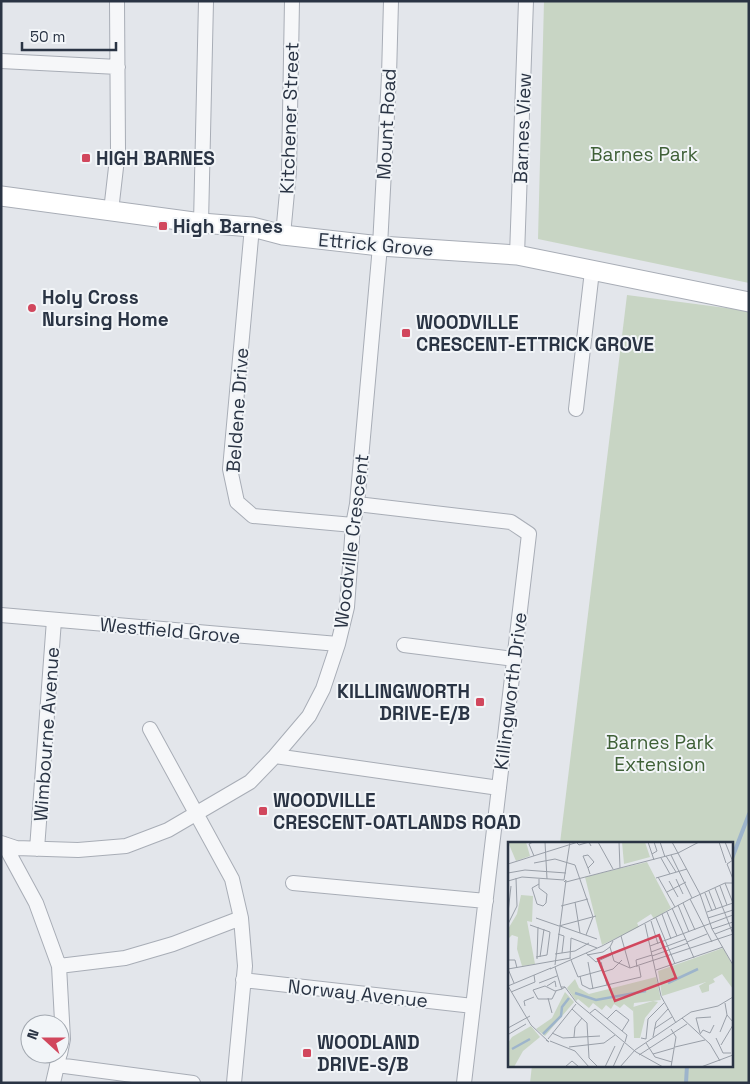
<svg xmlns="http://www.w3.org/2000/svg" width="750" height="1084" font-family="'Space Grotesk',sans-serif">
<style>
.park{fill:#c8d5c4}
.lines{fill:none;stroke-linecap:round;stroke-linejoin:round}
.stream{stroke:#9db4cb;stroke-width:4}
.street-casing{stroke:#a8adb6;stroke-width:16}
.secondary-casing{stroke:#a8adb6;stroke-width:21}
.street{stroke:#f6f7f9;stroke-width:14}
.secondary{stroke:#fff;stroke-width:19}
.poi-dot{fill:#d1475d;stroke:#f2f5f8;stroke-width:2}
.labels{text-anchor:middle;stroke-width:4;stroke-linejoin:round;paint-order:stroke}
.street-label{font-size:19px;fill:#2a3444;stroke:#f2f5f8}
.park-label{font-size:19px;fill:#3f6037;stroke:#f2f5f8}
.poi-label{font-size:19px;font-weight:bold;fill:#2a3444;stroke:#f2f5f8;text-anchor:start}
.inset-river{fill:none;stroke:#9db4cb;stroke-width:2.5}
.inset-road{fill:none;stroke:#999fa8;stroke-width:1}
.view{fill:#d1475d;fill-opacity:0.15;stroke:#d1475d;stroke-width:2.5}
.inset-edge{fill:none;stroke:#2a3444;stroke-width:2.5}
</style>
<rect width="100%" height="100%" fill="#e3e6eb"/>
<path class="park" d="M544,1H749V283L538,239Z
M627,295L749,311V1083H530L532,1065H731V843H560Z"/>
<g class="lines">
<path class="stream" d="M731,861L749,814
M686,1083L687,1065"/>
<defs>
<path id="street" d="M1,61L118,67
M111,211L118,150L117,1
M201,223L206,1
M252,227L230,469L237,502L253,516L353,525
M283,235L289,171L292,1
M517,255L526,1
M576,409L592,271
M357,504L511,522L529,534L464,1083
M1,615L338,644
M404,645L514,659
M150,729L232,879L241,918L245,966L234,1083
M275,756L499,788
M1,843L16,848L78,850L126,846L168,830L250,782L275,756L309,716L323,689L338,644L347,607L353,525L357,504L380,246L389,76L391,1
M4,844L36,903L59,966L63,1039L60,1054
M37,849L54,620
M293,883L486,901
M59,966L125,958L173,944L241,918
M243,980L473,1006
M57,1065L193,1083
M53,1083L59,1057"/>
<path id="secondary" d="M1,196L201,223L252,227L283,235L380,246L517,255L749,302"/>
</defs>
<use href="#street" class="street-casing"/>
<use href="#secondary" class="secondary-casing"/>
<use href="#street" class="street"/>
<use href="#secondary" class="secondary"/>
</g>
<g class="poi-dot">
<rect x="81" y="153" width="10" height="10" rx="2.5"/>
<rect x="158" y="221" width="10" height="10" rx="2.5"/>
<circle cx="32" cy="308" r="5"/>
<rect x="401" y="328" width="10" height="10" rx="2.5"/>
<rect x="475" y="697" width="10" height="10" rx="2.5"/>
<rect x="258" y="806" width="10" height="10" rx="2.5"/>
<rect x="302" y="1048" width="10" height="10" rx="2.5"/>
</g>
<g class="labels">
<g class="street-label">
<text transform="translate(289 118) rotate(-88)" y="7">Kitchener Street</text>
<text transform="translate(386 124) rotate(-87)" y="7">Mount Road</text>
<text transform="translate(522 128) rotate(-88)" y="7">Barnes View</text>
<text transform="translate(376 244) rotate(5)" y="7">Ettrick Grove</text>
<text transform="translate(237 410) rotate(-86)" y="7">Beldene Drive</text>
<text transform="translate(351 541) rotate(-83)" y="7">Woodville Crescent</text>
<text transform="translate(170 630) rotate(5)" y="7">Westfield Grove</text>
<text transform="translate(510 691) rotate(-83)" y="7">Killingworth Drive</text>
<text transform="translate(46 734) rotate(-86)" y="7">Wimbourne Avenue</text>
<text transform="translate(358 993) rotate(6)" y="7">Norway Avenue</text>
</g>
<g class="park-label">
<text x="644" y="161">Barnes Park</text>
<text x="660" y="749">Barnes Park<tspan x="660" dy="22">Extension</tspan></text>
</g>
<g class="poi-label">
<text x="96" y="165">HIGH BARNES</text>
<text x="173" y="233">High Barnes</text>
<text x="42" y="304">Holy Cross<tspan x="42" dy="22">Nursing Home</tspan></text>
<text x="416" y="329">WOODVILLE<tspan x="416" dy="22">CRESCENT-ETTRICK GROVE</tspan></text>
<text x="470" y="698" text-anchor="end">KILLINGWORTH<tspan x="470" dy="22">DRIVE-E/B</tspan></text>
<text x="273" y="807">WOODVILLE<tspan x="273" dy="22">CRESCENT-OATLANDS ROAD</tspan></text>
<text x="317" y="1049">WOODLAND<tspan x="317" dy="22">DRIVE-S/B</tspan></text>
</g>
</g>
<g transform="translate(508 842)">
<rect width="225" height="225" fill="#e3e6eb"/>
<path d="M139,20L163,66L146,77L143,72L129,81L131,85L94,103L77,35Z" fill="#c8d5c4"/>
<path d="M0,0H18L22,14L8,19ZM114,0H137L142,15L116,22ZM13,53L25,54L24,80L19,79L27,122L14,124L9,107L10,95L4,93L0,97V87L9,72ZM215,106L225,124V147L214,132L205,137L207,140L201,143V149L194,151L191,144L198,140L154,154L150,129ZM148,135L153,158L126,161L125,169L116,162L112,166L106,162L103,167L98,163L94,168L85,161L81,166L70,157L68,159L59,146L67,137L71,146L81,152ZM57,150L66,160L37,194L28,187L44,176ZM23,184L32,195L15,209L6,225H0V201L4,195Z" fill="#c8d5c4"/>
<path d="M145,159L150,160L137,176L132,196H126L125,165Z" fill="#c8d5c4"/>
<path class="inset-river" d="M160,141L190,127M67,151L88,158L138,149M35,192L53,174L54,165L61,156M4,207L22,197"/>
<path class="inset-road" d="M25,0L21,2L26,14M37,0L39,37M68,0L71,3L81,0L83,4M90,0L105,27M111,0L112,26M140,0L146,18M152,0L157,15M164,0L192,52L204,87L225,123M211,0L218,21M217,0L225,20M144,12L149,9L146,0M163,13L184,56M158,14L168,30M153,16L162,32M225,18L219,22L225,37M26,21L47,17L67,23L85,75L78,93M0,22L70,0M80,26L86,20L80,13L75,14L80,26L82,32M0,31L17,28L58,31M150,35L167,65M148,36L179,27M168,37L175,52M56,38L62,0M0,39L14,35L56,38M161,39L170,55M58,40L170,11L191,0M217,41L225,61M31,42L24,46L29,62L35,64L38,61L39,52L31,46V37M212,44L219,63M207,46L225,92M201,49L208,67M159,50L178,40M197,51L204,69M182,57L204,100M67,60L72,91M175,61L187,88M170,63L181,90M53,64L80,57M164,66L186,116M159,70L169,94M199,70L225,61M0,71L3,44M154,72L163,97M28,76L51,84L88,74M148,76L167,122M200,76L225,68M143,79L150,102M0,82L9,64L8,36M137,82L153,154L168,181M22,83L42,90L39,113L28,115M52,84L89,97M204,87L225,80M50,92L56,94L54,111M207,92L225,85M113,94L122,126M105,99L102,105L106,119L122,126L225,92M179,100L199,92M142,104L225,73M143,110L178,97M78,111L88,120L103,113M47,112L67,109L81,101M79,113L95,110L102,105M144,114L180,101M32,115L36,87M62,116L63,96L89,106M29,117L30,85M0,118H7L9,126M63,118L70,135L95,128M80,120L85,147M93,120L99,143M47,123L58,38L56,40M47,125L53,145H57L54,147L53,145M129,125L128,118L144,113M0,127L63,116M0,127L6,141M42,127L94,104L182,57L217,41H225M148,128L215,105M95,130L105,127L114,118M72,134L74,143L82,147L133,135L131,124M31,141L49,134M0,144L23,183L41,200L38,198M0,144L43,126M39,144L47,139L48,145M57,145L68,160L128,210L155,225M48,149L44,157H30L25,148L37,144L47,149L54,147M3,150L27,140L26,133M40,156L44,171M217,161L219,173L225,180M17,164L16,159L26,155M64,167L79,181L81,216L90,225M82,171L87,167L119,193L117,200M174,176L202,202L212,219M99,177L108,168L121,178L114,189M0,186L22,174M146,187L164,175M212,190L219,173M44,191L55,196L92,194M192,191L188,176L203,175M1,192L18,182M192,192L195,188L202,191L206,183M66,195L67,185L74,176M145,195L148,180L160,167M133,196L138,197L140,177L156,161M208,196L215,211H223M40,197L68,162M42,199L67,209L81,225M138,201L147,215L164,220M213,203L225,183M61,205L96,201L107,193M167,205L197,198M145,212L166,206M131,213L179,182M57,225L64,219L71,225M97,225L107,204M105,225L116,201M112,225L127,208L183,170L210,164L225,155M163,225L168,195L163,187M193,225L225,213"/>
<path class="view" d="M151,93L168,136L107,159L90,117Z"/>
<rect width="225" height="225" class="inset-edge"/>
</g>
<rect width="750" height="1084" fill="none" stroke="#2a3444" stroke-width="5"/>
<g transform="translate(45 1039) rotate(291)"><circle r="24" fill="#f2f5f8" stroke="#a2a8b0"/>
<path d="M0-4L9 19L0 12L-9 19Z" fill="#d1475d"/>
<text y="-8" font-size="14" font-weight="bold" text-anchor="middle" fill="#2a3444">N</text>
</g>
<path d="M22 42v8h94v-8" fill="none" stroke="#2a3444" stroke-width="2.5"/>
<text x="30" y="42" font-size="15" fill="#2a3444" stroke="#f2f5f8" stroke-width="4" paint-order="stroke">50 m</text>
</svg>
